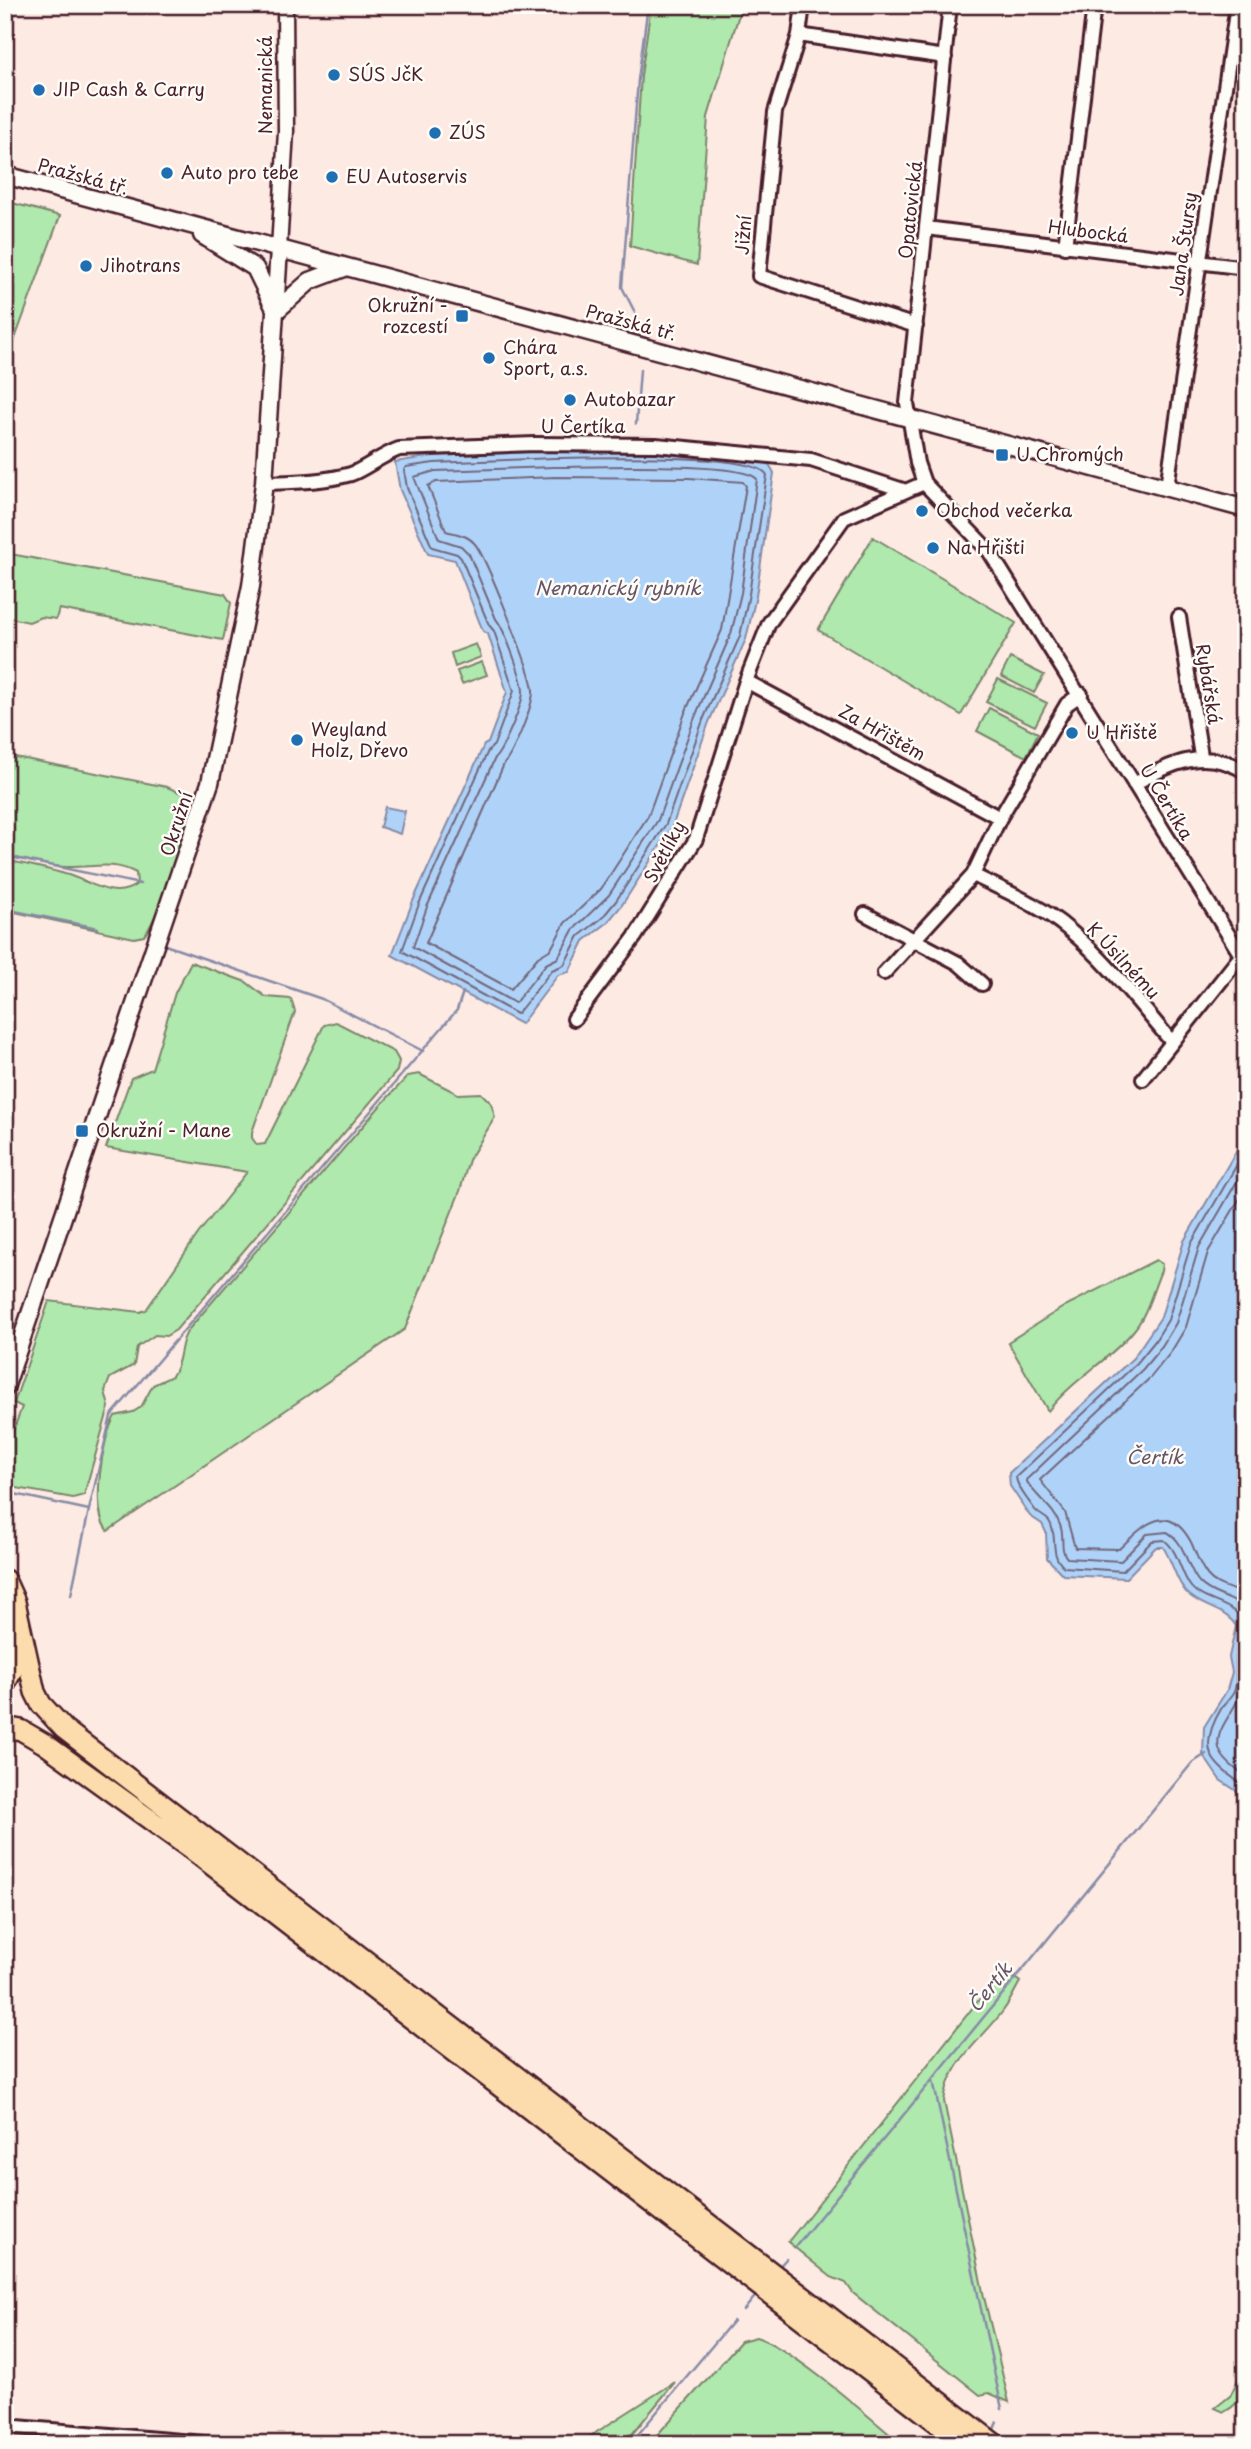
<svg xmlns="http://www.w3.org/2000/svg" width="1251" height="2449" font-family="'Playpen Sans',sans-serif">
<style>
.green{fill:#afe9ad;stroke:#7c846c;stroke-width:2}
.water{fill:#afd3f8;stroke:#878ba6;stroke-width:2}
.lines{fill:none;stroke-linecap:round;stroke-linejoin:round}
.shore{stroke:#72677d;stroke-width:2}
.stream{stroke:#878ba6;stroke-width:2.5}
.minor-casing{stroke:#4a1f2b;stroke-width:18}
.tertiary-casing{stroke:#4a1f2b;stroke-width:19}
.secondary-casing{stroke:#4a1f2b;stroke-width:21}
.trunk-casing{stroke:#4a1f2b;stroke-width:24}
.minor{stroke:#fdfcf7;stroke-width:12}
.tertiary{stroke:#fdfcf7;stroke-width:14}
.secondary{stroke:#fdfcf7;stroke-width:16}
.trunk{stroke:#fcdcac;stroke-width:19}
.poi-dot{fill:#1f6fb2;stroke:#fdfcf7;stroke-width:2.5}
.labels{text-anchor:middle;stroke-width:5;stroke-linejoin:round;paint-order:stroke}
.poi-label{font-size:18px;fill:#4a1f2b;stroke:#fdfcf7;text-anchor:start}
.street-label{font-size:18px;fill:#4a1f2b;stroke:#fdfcf7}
.water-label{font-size:19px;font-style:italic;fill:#685568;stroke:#fdfcf7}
</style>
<rect width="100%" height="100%" fill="#fceae3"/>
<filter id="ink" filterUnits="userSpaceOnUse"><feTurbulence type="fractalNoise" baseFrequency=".0143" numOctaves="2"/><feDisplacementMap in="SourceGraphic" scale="14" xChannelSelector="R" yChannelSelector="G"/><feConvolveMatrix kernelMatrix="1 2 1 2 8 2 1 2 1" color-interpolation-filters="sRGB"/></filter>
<g filter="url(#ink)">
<path class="green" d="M651,5H738L740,11L708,117L697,265L630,246L641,76Z
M5,201L60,216L5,366Z
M873,537L1016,623L961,715L818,630Z
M5,553L225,594L231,603L223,640L59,609L56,619L41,617L29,622L5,617Z
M476,644L481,657L455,667L451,653Z
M1010,658L1044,675L1034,693L1001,676Z
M482,662L487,675L462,684L457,671Z
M998,679L1047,703L1035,726L986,702Z
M989,708L1038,733L1026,757L977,731Z
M5,755L167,787L186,795C188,800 190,806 190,811C189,830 156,922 144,936L134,938L5,910V860C25,864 45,868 65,874C88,880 114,902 137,884L136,873C112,860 92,868 66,867C45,866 25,860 5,855Z
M191,962L246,982L266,997L291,999L295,1012L252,1132V1138L257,1145L265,1144L324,1025L336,1022L394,1052L399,1061L397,1071L176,1330L166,1336L155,1335L137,1347L134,1365L110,1378L105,1391L109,1407L84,1495L73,1498L5,1486V1453L22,1407L14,1403L49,1301L140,1312L146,1310L198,1234L247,1172L106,1148L131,1078L152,1069L175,993Z
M419,1074L458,1094L481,1093L491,1103L495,1117L469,1160L460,1191L405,1329L108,1531C90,1513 102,1437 115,1416L133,1412L141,1407L153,1385L172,1376C183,1361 178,1343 189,1329L380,1106L408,1076Z
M1156,1260L1162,1264L1161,1271C1153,1289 1147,1315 1134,1330C1109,1361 1073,1379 1048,1411L1008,1342L1065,1306Z
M5,1283C21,1301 12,1317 5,1337Z
M1009,1973L1020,1982C1014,1992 1010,2002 1003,2011C981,2041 949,2061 944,2101L984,2297L1009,2402L989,2393L980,2395L853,2293L846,2283L831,2277L788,2242L989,1987Z
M756,2337C792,2348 869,2417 901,2444H649L741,2341Z
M1246,2364C1246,2385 1245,2402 1224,2412L1215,2408L1230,2396Z
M675,2382L624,2444H578Z"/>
<path class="water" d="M554,451C591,451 745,444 768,464C771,466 772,470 774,473L756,596L746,639L709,722L672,827L622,905L607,923L584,941L569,972L558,975L521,1024L392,955L413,901L484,745L488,743L507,692L488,634L483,631L455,560L428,554L400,490L395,462L433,456Z
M385,807L405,811L400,834L380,827Z
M1246,1134V1797L1220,1780L1203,1755L1204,1727L1227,1690L1232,1672L1229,1657L1236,1626C1225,1608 1201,1608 1186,1592C1175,1579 1172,1560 1163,1547H1156L1126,1578L1063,1575L1047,1558L1046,1532L1042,1524L1030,1516L1010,1486L1009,1473L1133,1358L1161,1317L1184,1241Z"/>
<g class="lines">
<path class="shore" d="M554,458C586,458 755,452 767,475L749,594L740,636L703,720L666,824L616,901L602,918L579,936L564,965L552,970L517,1014L402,951L419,904L488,751L494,745L514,691L494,631L489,625L461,558L457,554L432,547L407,488L404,470L406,467L434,463Z
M554,467C585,467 743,461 757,479L741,593L731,634L695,717L658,820L609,895L573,930L558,958L546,964L515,1003L413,947L427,907L495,758C503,750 523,703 523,692C523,679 504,628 496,619L469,554L461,546L439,539L414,477L435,471Z
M555,477L689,478L743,482L746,486L722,630L685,713L648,816L601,889L565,923L551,949L538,957L511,989L426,943L504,764C513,754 534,704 533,690C532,673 486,557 475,544C468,535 457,534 446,531L428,486L436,482Z
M1246,1149L1191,1244L1168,1320L1155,1341L1137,1363L1016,1477C1017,1488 1029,1501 1035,1510C1039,1515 1045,1516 1049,1521C1059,1536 1048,1554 1064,1567L1123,1571L1152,1541L1164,1540C1179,1551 1180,1573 1191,1587C1204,1603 1236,1602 1242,1623C1245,1632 1238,1645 1237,1655C1235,1668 1239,1678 1234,1692C1231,1698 1225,1703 1221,1709C1196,1751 1212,1764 1246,1787
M1246,1166L1199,1247L1176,1323L1162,1346L1143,1369L1026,1480C1035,1497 1054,1507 1060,1525C1065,1536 1059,1549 1067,1558L1121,1561L1147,1534L1167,1532C1186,1542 1186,1568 1200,1583C1213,1597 1235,1596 1246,1612
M1246,1188L1208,1252L1186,1327L1171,1352L1151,1377L1040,1480L1065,1512L1075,1548L1119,1549C1141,1528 1167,1498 1191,1542C1196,1553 1200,1567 1208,1576C1217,1587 1234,1588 1246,1596
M1246,1681C1234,1723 1190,1742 1246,1776"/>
<path class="stream" d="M644,330L622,287L638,80L648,5
M5,378L10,365
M636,424L640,370
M5,856L140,884
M5,909L98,928
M162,944L322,999L423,1051
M5,1492L89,1510L111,1416L457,1010L463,992
M71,1595L89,1510
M5,1815L9,1799
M933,2080L1002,2409
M796,2246L1192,1763L1206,1754
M777,2269L786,2259
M744,2310L758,2293
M992,2434L997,2422
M1040,2440L1043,2444
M630,2444L733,2321"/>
<defs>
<path id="minor" d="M950,5L907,403L917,463L924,483L989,551L1246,963
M799,35L803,5
M926,228L1246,268
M1065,247L1094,5
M916,326L759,276L775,112L799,35L945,57
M264,483C292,482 323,482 351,474C363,470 382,455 399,449L535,444L656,445L811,460L903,490
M1167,487L1237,5
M1179,617L1201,756
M746,681L1000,818
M1134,784C1172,763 1205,746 1246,772
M973,875C1005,891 1040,905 1068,929C1107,961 1138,1002 1171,1041
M865,914L958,963L982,984
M884,973L973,875L1000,818L1067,704L1081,694
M574,1019L635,937L696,839L746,681L769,623L844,518L924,483
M1143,1079L1240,957
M5,2426L216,2444"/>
<path id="tertiary" d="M279,249L286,131L285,5"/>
<path id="secondary" d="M5,175L1246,509
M202,235L255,268L274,307
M276,311L310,281L347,267
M5,1388L210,783L251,586L264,483L279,249"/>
<path id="trunk" d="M5,1580L15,1602L35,1692L41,1704L64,1729L995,2444
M5,1684L13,1669L19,1642
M5,1727L21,1730L45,1744L191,1849L965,2444"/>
</defs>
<use href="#minor" class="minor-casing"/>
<use href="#tertiary" class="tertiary-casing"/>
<use href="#secondary" class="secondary-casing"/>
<use href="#trunk" class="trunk-casing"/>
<use href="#minor" class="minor"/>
<use href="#tertiary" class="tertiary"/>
<use href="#secondary" class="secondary"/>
<use href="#trunk" class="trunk"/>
</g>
</g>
<g class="poi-dot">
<circle cx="334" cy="75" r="7"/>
<circle cx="39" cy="90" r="7"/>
<circle cx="435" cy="133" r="7"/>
<circle cx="167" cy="173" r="7"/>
<circle cx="332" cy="177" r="7"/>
<circle cx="86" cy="266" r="7"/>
<rect x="455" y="309" width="14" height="14" rx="3.5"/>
<circle cx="489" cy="358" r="7"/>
<circle cx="570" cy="400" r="7"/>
<rect x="995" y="448" width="14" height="14" rx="3.5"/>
<circle cx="922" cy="511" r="7"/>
<circle cx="933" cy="548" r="7"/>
<circle cx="1072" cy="733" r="7"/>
<circle cx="297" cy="740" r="7"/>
<rect x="75" y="1124" width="14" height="14" rx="3.5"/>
</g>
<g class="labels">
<g class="poi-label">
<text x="348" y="81">SÚS JčK</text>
<text x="53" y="96">JIP Cash &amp; Carry</text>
<text x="449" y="139">ZÚS</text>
<text x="181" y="179">Auto pro tebe</text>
<text x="346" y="183">EU Autoservis</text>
<text x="100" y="272">Jihotrans</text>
<text x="448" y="312" text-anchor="end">Okružní -<tspan x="448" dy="21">rozcestí</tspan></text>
<text x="503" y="354">Chára<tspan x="503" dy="21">Sport, a.s.</tspan></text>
<text x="584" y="406">Autobazar</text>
<text x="1016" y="461">U Chromých</text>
<text x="936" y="517">Obchod večerka</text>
<text x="947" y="554">Na Hřišti</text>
<text x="311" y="736">Weyland<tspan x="311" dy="21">Holz, Dřevo</tspan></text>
<text x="1086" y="739">U Hřiště</text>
<text x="96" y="1137">Okružní - Mane</text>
</g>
<g class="street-label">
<text transform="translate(266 85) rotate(-90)" y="6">Nemanická</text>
<text transform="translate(83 177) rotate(15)" y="6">Pražská tř.</text>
<text transform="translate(911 210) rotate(-84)" y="6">Opatovická</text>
<text transform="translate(1088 232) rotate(7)" y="6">Hlubocká</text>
<text transform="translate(744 235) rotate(-86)" y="6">Jižní</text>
<text transform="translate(1184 244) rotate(-82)" y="6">Jana Štursy</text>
<text transform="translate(631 323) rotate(15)" y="6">Pražská tř.</text>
<text x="583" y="433">U Čertíka</text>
<text transform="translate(1208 684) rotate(81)" y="6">Rybářská</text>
<text transform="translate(882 733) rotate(29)" y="6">Za Hřištěm</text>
<text transform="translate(1166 802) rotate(59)" y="6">U Čertíka</text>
<text transform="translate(177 824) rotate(-72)" y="6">Okružní</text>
<text transform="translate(665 852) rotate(-62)" y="6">Světlíky</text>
<text transform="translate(1123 961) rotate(47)" y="6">K Úsilnému</text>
</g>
<g class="water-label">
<text x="618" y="595">Nemanický rybník</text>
<text x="1155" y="1464">Čertík</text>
<text transform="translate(990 1987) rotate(-51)" y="7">Čertík</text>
</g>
</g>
<rect width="1251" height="2449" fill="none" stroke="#fdfcf7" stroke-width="28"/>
<rect x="14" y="14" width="1223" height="2421" fill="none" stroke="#4a1f2b" stroke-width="2.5" filter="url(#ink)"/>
</svg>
